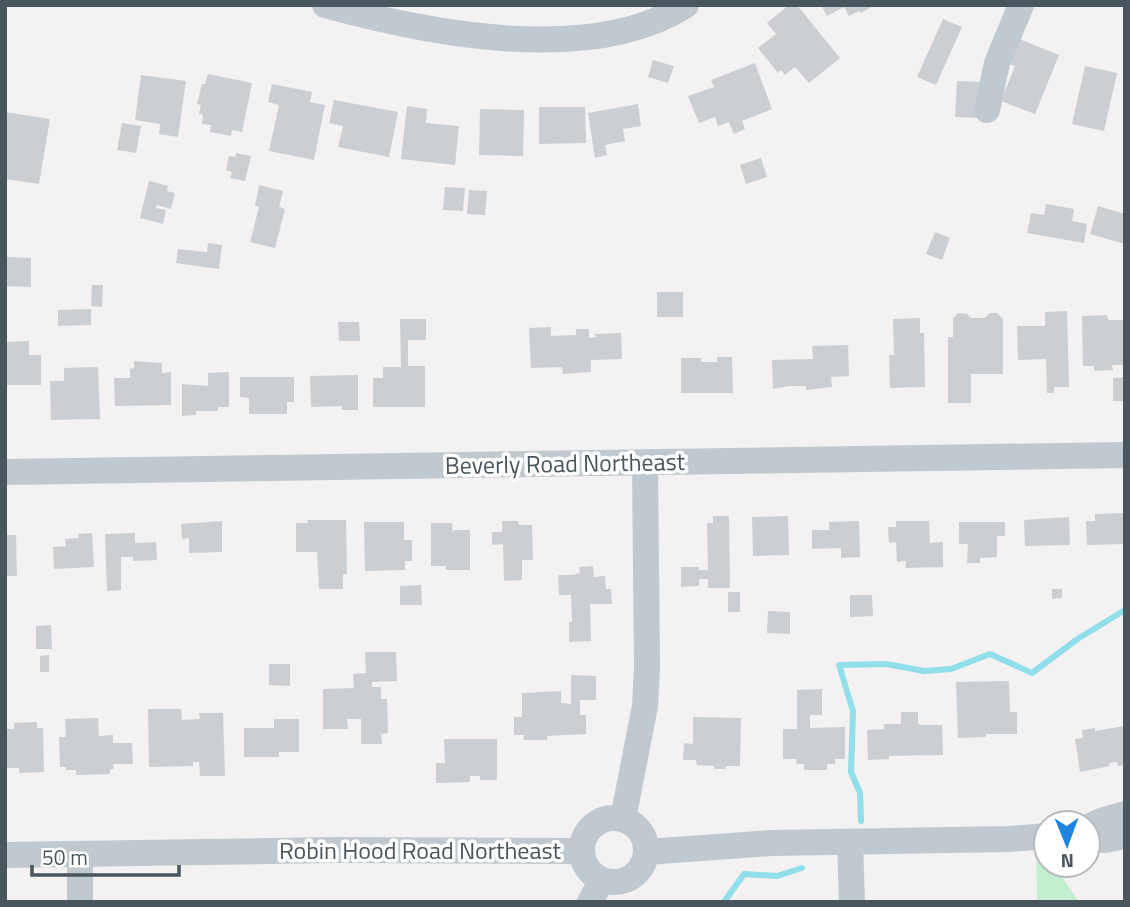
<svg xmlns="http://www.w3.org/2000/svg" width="1130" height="907" font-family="'Titillium Web',sans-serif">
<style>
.green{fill:#c2efcf}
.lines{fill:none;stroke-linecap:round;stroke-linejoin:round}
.stream{stroke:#90dfea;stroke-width:6}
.building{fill:#cbcfd3}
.minor{stroke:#bfc9cf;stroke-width:26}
.labels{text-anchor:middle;stroke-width:7;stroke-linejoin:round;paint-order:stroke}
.street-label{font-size:24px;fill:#49565e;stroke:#fff}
</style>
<rect width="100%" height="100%" fill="#f3f1f1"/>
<path class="green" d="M1036,838L1046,853V865H1054L1079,902H1037Z"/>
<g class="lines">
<path class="stream" d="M861,821L860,793L851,772L853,711L839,665L886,664L924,671L951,669L990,654L1032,673L1079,638L1125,610
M724,902L744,874L777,876L802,868"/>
</g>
<path class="building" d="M789,5H797L840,58L809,83L795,67L785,75L781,70L778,73L758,48L776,34L767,23Z
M821,5H875L861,13L859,11L849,16L844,7L827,16Z
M943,19L962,27L936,85L917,77Z
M1014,37L1059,55L1035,114L1001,101L1015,66L1004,62Z
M653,60L674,66L668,83L648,77Z
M755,63L772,109L742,121L745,129L734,134L729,122L718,126L715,117L699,123L688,96L714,87L711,80Z
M1085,66L1117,73L1104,131L1072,124Z
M208,74L252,83L242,132L232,130L231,136L210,132L211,125L202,124L203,115L199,114L201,105L197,104L202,84H205Z
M141,75L186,81L178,137L159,134L160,124L135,120Z
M957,81L982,82L980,118L955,117Z
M272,84L312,92L310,102L325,105L314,160L269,151L279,105L268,102Z
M334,100L398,112L389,157L338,147L343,126L329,123Z
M638,104L641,126L623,129L625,141L605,145L607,155L595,158L588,113Z
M407,106L427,109L426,123L459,126L455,165L401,159Z
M539,107H585L586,143L539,144Z
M480,109L524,110L523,156L479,155Z
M5,112L50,119L39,184L5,179Z
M122,123L141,126L136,153L117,150Z
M236,153L251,156L245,181L230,178L232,172L226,170L229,156L235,157Z
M761,158L767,177L746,184L740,165Z
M149,181L168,186L167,191L175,193L171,209L157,205L156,208L166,210L163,224L140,218Z
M259,185L283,191L279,207L285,209L275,248L250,242L259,207L255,206Z
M445,187L465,188L463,211L443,210Z
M469,190L487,191L485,215L467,214Z
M1046,204L1074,209L1072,221L1087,224L1084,243L1027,233L1031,213L1044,215Z
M1098,206L1125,214V244L1090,234Z
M935,232L950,238L942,260L926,254Z
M208,243L222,245L219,269L176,263L178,249L207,252Z
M5,257L31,258V287L5,286Z
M92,285H103L102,307L91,306Z
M657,292H683V317H657Z
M91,309V325L58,326V310Z
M1067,311L1069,387H1054V393H1047L1046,359L1018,360L1017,326H1045V312Z
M958,313L967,314L971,318H985L990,313H997L1003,319V374H971V403H948V337H953V318Z
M1107,315L1108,320H1125V365H1112L1113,370L1094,371V366H1083L1082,316Z
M920,318V333H924L925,387L890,388L889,355H894L893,319Z
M400,319H426V340H408V366H425V407H373V378H383V367H401Z
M338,322H359L360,341H339Z
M551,327V336L576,335V329H589V338L596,337L595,334L621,333L622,359L591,360V372L563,374L562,367L531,368L529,328Z
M29,341V355H41V385H5V342Z
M848,345L849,376L831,377L832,387L806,390V386H789L773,389L772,360L813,359L812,346Z
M717,357H732L733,393H681V358H701V362H717Z
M134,361L162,363V373L171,372V405L115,406L114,378H130V369L134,368Z
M98,367L100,419L51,420L50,381H64V368Z
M229,372V407H218V411H196V415L182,416V384L208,386V373Z
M358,375V410H342V406L311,407L310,376Z
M240,377H294V402H287V414H249V398L240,397Z
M1125,377V401H1113V378Z
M1125,513L1124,544L1087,545L1086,521H1095V514Z
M713,516H729L730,588H708V579H699V586L681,587V567H699V570H708L707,523H713Z
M788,516L789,555L753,556L752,517Z
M1069,517L1070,545L1025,546L1024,520Z
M307,520H346L347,574H343V589H319L317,552H296V523H308Z
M222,521V552L189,553V538L182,539L181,524Z
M502,521H518L519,525H532L533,560H522V580L504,581L503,544L492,545V532H502Z
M859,521L860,557L841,558V548L812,549V530H829V522Z
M896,521H929L930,543L943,542V567L906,568V561L897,562L896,542L889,543L888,527H896Z
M364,522H404V540H412V561H405V570L365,571Z
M959,522H1005V536H997V557L980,558V563H967L968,544H959Z
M431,523H452L453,534L454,530H470V570H446V566H431Z
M92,533L94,567L54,569L53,547L66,546L65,539L79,538L78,534Z
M135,533V543L156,542L157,560L133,561V557H121V590L107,591L105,534Z
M5,535H16L17,576H5Z
M593,566L594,577L605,576L606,589H611L612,604H590L591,641L569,642V622H572L571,595H559L558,575H572L580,573L579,567Z
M421,585L422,605H400V586Z
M1052,589H1062V598L1052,599Z
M728,592H740V612H728Z
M850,595H872L873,616L850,617Z
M768,611L790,612V634L767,633Z
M51,625L52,649H36V626Z
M365,652H396L397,681L372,682V687H381V699H387L388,733L381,734L382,744H361V719H347L348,729H323V689L354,688L353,674L366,673Z
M49,655V672H40V656Z
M269,664H290V686L269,685Z
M571,675L596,676V700H580V715H586V734L547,736V740H523L524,735H514V717H522V693L561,691V703L571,704Z
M1009,681L1010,712H1017V734H986V737L958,738L956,682Z
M822,689V715H810V728L845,727V759H835V764H827V770H804V764H797L796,759H783V729H797V690Z
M148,709H181L182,720L200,719L199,713H223L225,776H200L199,762H193V766L149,767Z
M901,712H918V723L921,725H942L943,755L889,756V759L868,760L867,730L884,729V724H901Z
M693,717L741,718L740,766H726V769H714V766L697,765L696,760H683L684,743L693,744Z
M98,718L99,736L113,735V743H132L133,764H113L114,769H110V774L76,775V770H66V767H60L59,737H66L65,719Z
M274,719H299V752H279V757H244V728H274Z
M37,722V728H43L44,772L19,773V768H5V729H14V723Z
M1125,726V765L1118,766L1117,762L1109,763L1110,766L1080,772L1075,739L1083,738L1082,730L1095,728V731Z
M444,739H497V780H480V776H470V782L436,783V763H445Z"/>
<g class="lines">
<path class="minor" d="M325,5C427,33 591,66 686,5
M987,110L997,63L1021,5
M5,472L1125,455
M582 850a32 32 0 1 1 64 0a32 32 0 1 1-64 0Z
M623,819L645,706L647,667L645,463
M1088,827L1101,821L1125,814
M1088,836L1105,840L1125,836
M850,842L852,902
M647,852L772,843L1009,839L1046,836
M80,854V902
M5,855L335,850L582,851
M590,902L602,880"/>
</g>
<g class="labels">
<g class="street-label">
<text transform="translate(565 464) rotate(-1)" y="8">Beverly Road Northeast</text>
<text x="420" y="859">Robin Hood Road Northeast</text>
</g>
</g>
<rect width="1130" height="907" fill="none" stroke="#49565e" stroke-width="14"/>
<g transform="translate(1067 844) rotate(179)"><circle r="33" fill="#ffffff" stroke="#b6bbbf" stroke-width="2"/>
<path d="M0-5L12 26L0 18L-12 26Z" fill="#1f83e0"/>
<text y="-10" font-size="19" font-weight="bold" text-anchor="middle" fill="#49565e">N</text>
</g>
<path d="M32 865v10h147v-10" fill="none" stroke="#49565e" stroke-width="3.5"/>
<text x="42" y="865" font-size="21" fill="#49565e" stroke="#ffffff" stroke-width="5" paint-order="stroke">50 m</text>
</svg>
